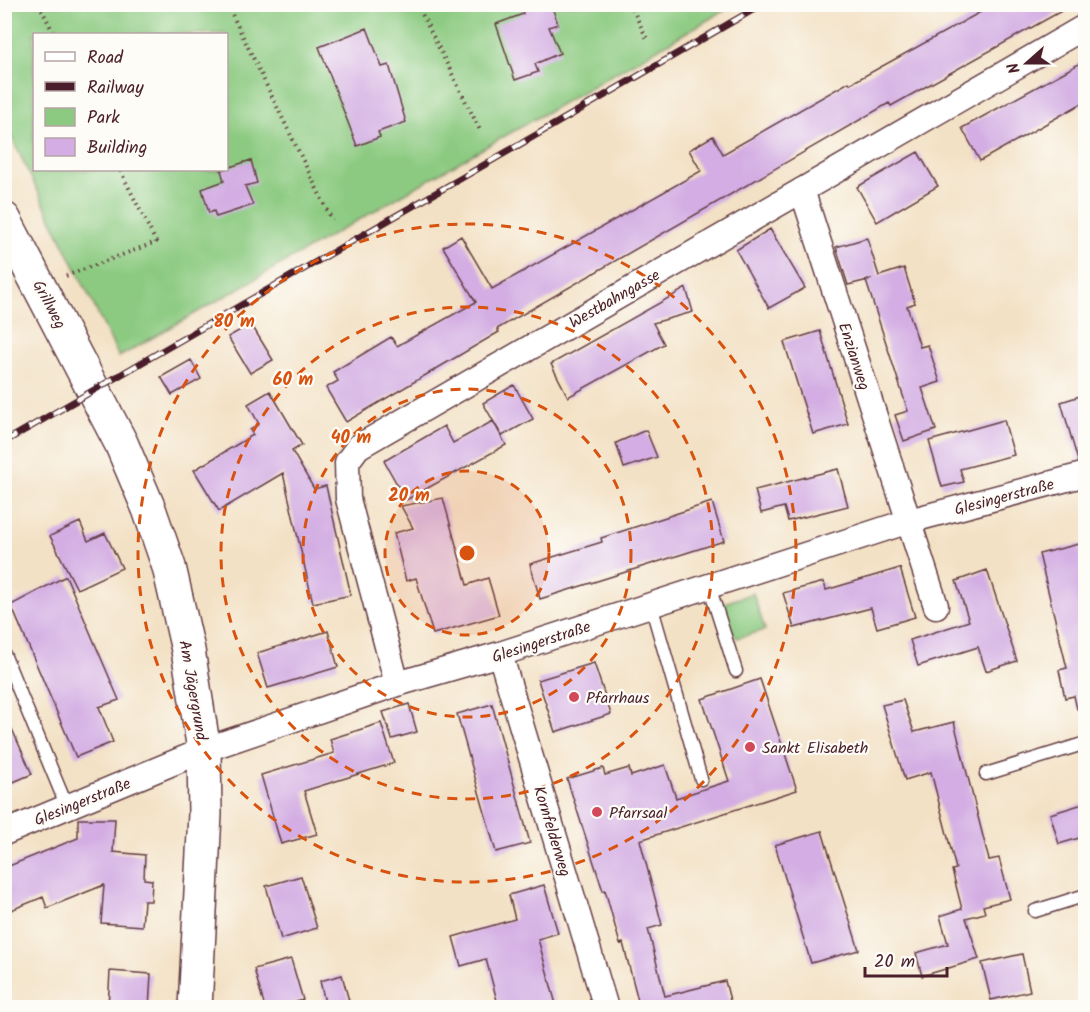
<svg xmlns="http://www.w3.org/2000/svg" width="1090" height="1012" font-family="Kalam,sans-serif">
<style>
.green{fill:#8cca81;stroke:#6b7456;stroke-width:1.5;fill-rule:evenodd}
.building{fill:#d3ade3}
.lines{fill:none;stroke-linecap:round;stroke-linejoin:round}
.lane-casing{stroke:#633c42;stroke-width:15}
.street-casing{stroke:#633c42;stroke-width:27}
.secondary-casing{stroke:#633c42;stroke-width:36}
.path{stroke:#633c42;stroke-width:4;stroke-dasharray:1.5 4.5;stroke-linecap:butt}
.lane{stroke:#fff;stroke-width:12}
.street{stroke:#fff;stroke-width:24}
.secondary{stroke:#fff;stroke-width:33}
.rail-casing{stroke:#4a1f2b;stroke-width:7}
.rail{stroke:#fdfcf7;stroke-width:4.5;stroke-dasharray:14;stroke-linecap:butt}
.ring{fill:none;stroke:#d8530f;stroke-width:3;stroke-dasharray:10 8}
.poi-dot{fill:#d1495b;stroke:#fdfcf7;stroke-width:2}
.labels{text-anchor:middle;stroke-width:4.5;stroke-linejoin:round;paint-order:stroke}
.street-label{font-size:16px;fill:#4a1f2b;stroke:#fdfcf7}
.poi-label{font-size:16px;fill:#4a1f2b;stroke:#fdfcf7;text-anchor:start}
.centre{fill:#d8530f;stroke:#fdfcf7;stroke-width:3}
.ring-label{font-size:18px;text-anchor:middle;font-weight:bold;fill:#d8530f;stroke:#fdfcf7;stroke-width:4.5;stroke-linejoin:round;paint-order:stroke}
</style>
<rect width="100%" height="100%" fill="#fdfcf7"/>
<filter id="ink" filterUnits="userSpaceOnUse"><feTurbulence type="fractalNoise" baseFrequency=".0167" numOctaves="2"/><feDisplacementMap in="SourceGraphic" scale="12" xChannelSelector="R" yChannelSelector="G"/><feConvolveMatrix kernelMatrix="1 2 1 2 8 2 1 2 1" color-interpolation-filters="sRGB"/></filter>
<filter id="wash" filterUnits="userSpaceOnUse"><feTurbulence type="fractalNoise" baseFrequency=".008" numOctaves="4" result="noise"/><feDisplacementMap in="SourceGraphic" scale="24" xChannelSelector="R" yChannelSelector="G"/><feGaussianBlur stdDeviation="1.35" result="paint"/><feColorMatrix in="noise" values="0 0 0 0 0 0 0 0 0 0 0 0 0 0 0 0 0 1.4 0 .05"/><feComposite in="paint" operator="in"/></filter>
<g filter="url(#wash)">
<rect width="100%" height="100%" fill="#f3e1c5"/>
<path class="green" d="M5,5H734L119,357L5,124ZM34,34H226V170H34Z
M753,593L765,630L737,638L713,607Z"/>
<g id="blocks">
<path class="building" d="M535,4H551L558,24L549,27L560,53L535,64L538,72L515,80L496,24L523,14L522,9Z
M995,4H1074L891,106L889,103L497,329L499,332L346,422L326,388L338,381L333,372L391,337L397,346L476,302L443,247L461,236L492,289L701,171L689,150L713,136L723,154L849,82L850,84Z
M367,28L382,67L389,65L406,122L378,132L380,137L357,146L319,47Z
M1086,60V101L980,161L962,128Z
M918,152L938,186L877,222L857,187Z
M251,160L257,183L245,186L253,205L216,217L214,211L209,213L202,189L224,181L221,170Z
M770,229L805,288L769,308L736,250Z
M867,238L879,276L904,268L915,303L907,306L920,347L928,345L940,382L922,388L936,430L904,441L895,415L908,411L866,281L872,279L848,285L836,247Z
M686,288L693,312L653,323L664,344L568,397L551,364Z
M251,324L273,360L250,373L228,337Z
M820,331L848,424L813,434L784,342Z
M191,360L201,379L172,395L161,377Z
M514,385L533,419L502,436L483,403Z
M270,391L302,445L292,451L314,489L326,486L351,595L313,603L283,473L219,511L194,470L253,435L250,430L259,424L248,404Z
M1086,394V460L1078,461L1061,402Z
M1004,420L1014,455L960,469L964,482L942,487L929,441Z
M493,421L506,445L406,500L384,461L444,426L453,443Z
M646,430L657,457L624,468L616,443Z
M838,469L848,506L788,521L784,507L761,513L755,490Z
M443,498L467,585L488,578L499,615L433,634L416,578L406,581L394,533L413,528L401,506Z
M712,502L724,541L540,599L530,564L602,542L601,538Z
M80,522L88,541L105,533L122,568L77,589L50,536Z
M1079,544L1086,573V708L1077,709L1074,696L1065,698L1059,670L1067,668L1039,554Z
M900,568L915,617L877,628L871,608L794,628L783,593L824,582L826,590Z
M987,570L1017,661L986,671L978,647L918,666L910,640L969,621L956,581Z
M66,576L119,700L99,707L113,742L76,757L11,605Z
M328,631L338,667L268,688L257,653Z
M594,663L611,714L555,732L538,680Z
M760,679L797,790L640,840L662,925L648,929L665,996L725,981L732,1008H640L623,943L620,944L605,890L603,891L567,779L603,768L605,775L629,768L631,776L665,765L676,798L729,781L702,699Z
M903,700L914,732L954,722L989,860L999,858L1010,899L983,906L985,913L966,918L979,959L922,976L916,953L948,944L940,916L962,909L952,870L956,869L931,772L905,780L882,705Z
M409,704L417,732L392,739L383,712Z
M492,704L530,843L496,852L457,714Z
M4,711L32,774L4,786Z
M381,723L394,763L304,791L317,834L281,844L261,775L334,753L330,739Z
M1086,803V836L1059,844L1050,814Z
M78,819H115L113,852L145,855L144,879L152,880L151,901H144L142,926L101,923L104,885L47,908L43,897L4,913V868L78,838Z
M822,831L859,950L811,963L775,845Z
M301,876L317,928L281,939L266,886Z
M544,885L558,933L538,939L557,1008H499L486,959L461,966L453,937L515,919L509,895Z
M1022,954L1030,991L991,1000L982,963Z
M291,959L303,1000L276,1008H265L254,969Z
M110,971L151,974L149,1008H108Z
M342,975L349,1001L326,1007L320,981Z"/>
</g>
</g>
<g filter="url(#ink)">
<use href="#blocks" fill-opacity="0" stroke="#633c42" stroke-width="1.5"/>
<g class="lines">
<defs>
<path id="lane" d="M709,586L736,671
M651,605L701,779
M4,654L67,807
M986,774L1086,743
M1035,911L1086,895"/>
<path id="street" d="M802,190L936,606
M500,654L606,1008
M397,684L348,499L347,462L358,447L1086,26
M4,833L204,750L397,684L500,654L909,521L1086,474"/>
<path id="secondary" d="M4,219L121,443L149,509L169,567L188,650L204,750L205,814L195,1008"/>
</defs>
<use href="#lane" class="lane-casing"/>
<use href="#street" class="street-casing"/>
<use href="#secondary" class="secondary-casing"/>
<path class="path" d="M39,4L54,34
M227,4L332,220
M417,4L480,130
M630,4L648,41
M66,276L156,242L120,170"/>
<use href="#lane" class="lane"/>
<use href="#street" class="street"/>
<use href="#secondary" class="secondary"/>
<defs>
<path id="rail" d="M4,442L763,4"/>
</defs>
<use href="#rail" class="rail-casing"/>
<use href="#rail" class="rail"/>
</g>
</g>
<circle cx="467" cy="553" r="82" fill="#d8530f" fill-opacity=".12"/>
<g class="ring">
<circle cx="467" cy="553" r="82"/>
<circle cx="467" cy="553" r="164"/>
<circle cx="467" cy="553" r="246"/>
<circle cx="467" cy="553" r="329"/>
</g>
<g class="poi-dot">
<circle cx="574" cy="697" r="6"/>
<circle cx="750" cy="747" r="6"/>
<circle cx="597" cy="812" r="6"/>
</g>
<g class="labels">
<g class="street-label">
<text transform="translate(614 298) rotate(-30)" y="6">Westbahngasse</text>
<text transform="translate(50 304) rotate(62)" y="6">Grillweg</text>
<text transform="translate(855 356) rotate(72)" y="6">Enzianweg</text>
<text transform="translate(1004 496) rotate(-15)" y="6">Glesingerstraße</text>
<text transform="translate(541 641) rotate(-18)" y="6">Glesingerstraße</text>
<text transform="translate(194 690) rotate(80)" y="6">Am Jägergrund</text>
<text transform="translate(82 801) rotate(-22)" y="6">Glesingerstraße</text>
<text transform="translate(553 831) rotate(73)" y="6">Kornfelderweg</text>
</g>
<g class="poi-label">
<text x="586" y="703">Pfarrhaus</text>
<text x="762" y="753">Sankt Elisabeth</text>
<text x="609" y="818">Pfarrsaal</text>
</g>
</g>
<circle cx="467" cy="553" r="9" class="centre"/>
<g class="ring-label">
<text x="234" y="327">80 m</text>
<text x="293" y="385">60 m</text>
<text x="351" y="443">40 m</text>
<text x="409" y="501">20 m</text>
</g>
<rect width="1090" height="1012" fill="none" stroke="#fdfcf7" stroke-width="24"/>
<rect x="33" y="33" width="195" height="138" fill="#fdfcf7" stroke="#b5a4a5" stroke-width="1.5"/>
<rect x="45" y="52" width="30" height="9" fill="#ffffff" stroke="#b5a4a5" stroke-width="1.5"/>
<text x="87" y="63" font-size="18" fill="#4a1f2b">Road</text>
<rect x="45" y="82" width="30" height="9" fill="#4a1f2b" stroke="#b5a4a5" stroke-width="1.5"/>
<text x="87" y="93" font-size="18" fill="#4a1f2b">Railway</text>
<rect x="45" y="108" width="30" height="18" fill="#8cca81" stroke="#b5a4a5" stroke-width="1.5"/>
<text x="87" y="123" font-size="18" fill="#4a1f2b">Park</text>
<rect x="45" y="138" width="30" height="18" fill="#d3ade3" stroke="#b5a4a5" stroke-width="1.5"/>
<text x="87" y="153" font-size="18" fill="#4a1f2b">Building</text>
<g transform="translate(1027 63) rotate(249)" stroke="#fdfcf7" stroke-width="4.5" paint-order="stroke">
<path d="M0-4.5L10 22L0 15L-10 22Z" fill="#4a1f2b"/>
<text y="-9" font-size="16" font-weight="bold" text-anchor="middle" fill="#4a1f2b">N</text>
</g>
<path d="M865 967v9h82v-9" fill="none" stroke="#4a1f2b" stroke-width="3"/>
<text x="874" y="967" font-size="18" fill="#4a1f2b" stroke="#fdfcf7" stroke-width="4.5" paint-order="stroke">20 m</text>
</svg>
